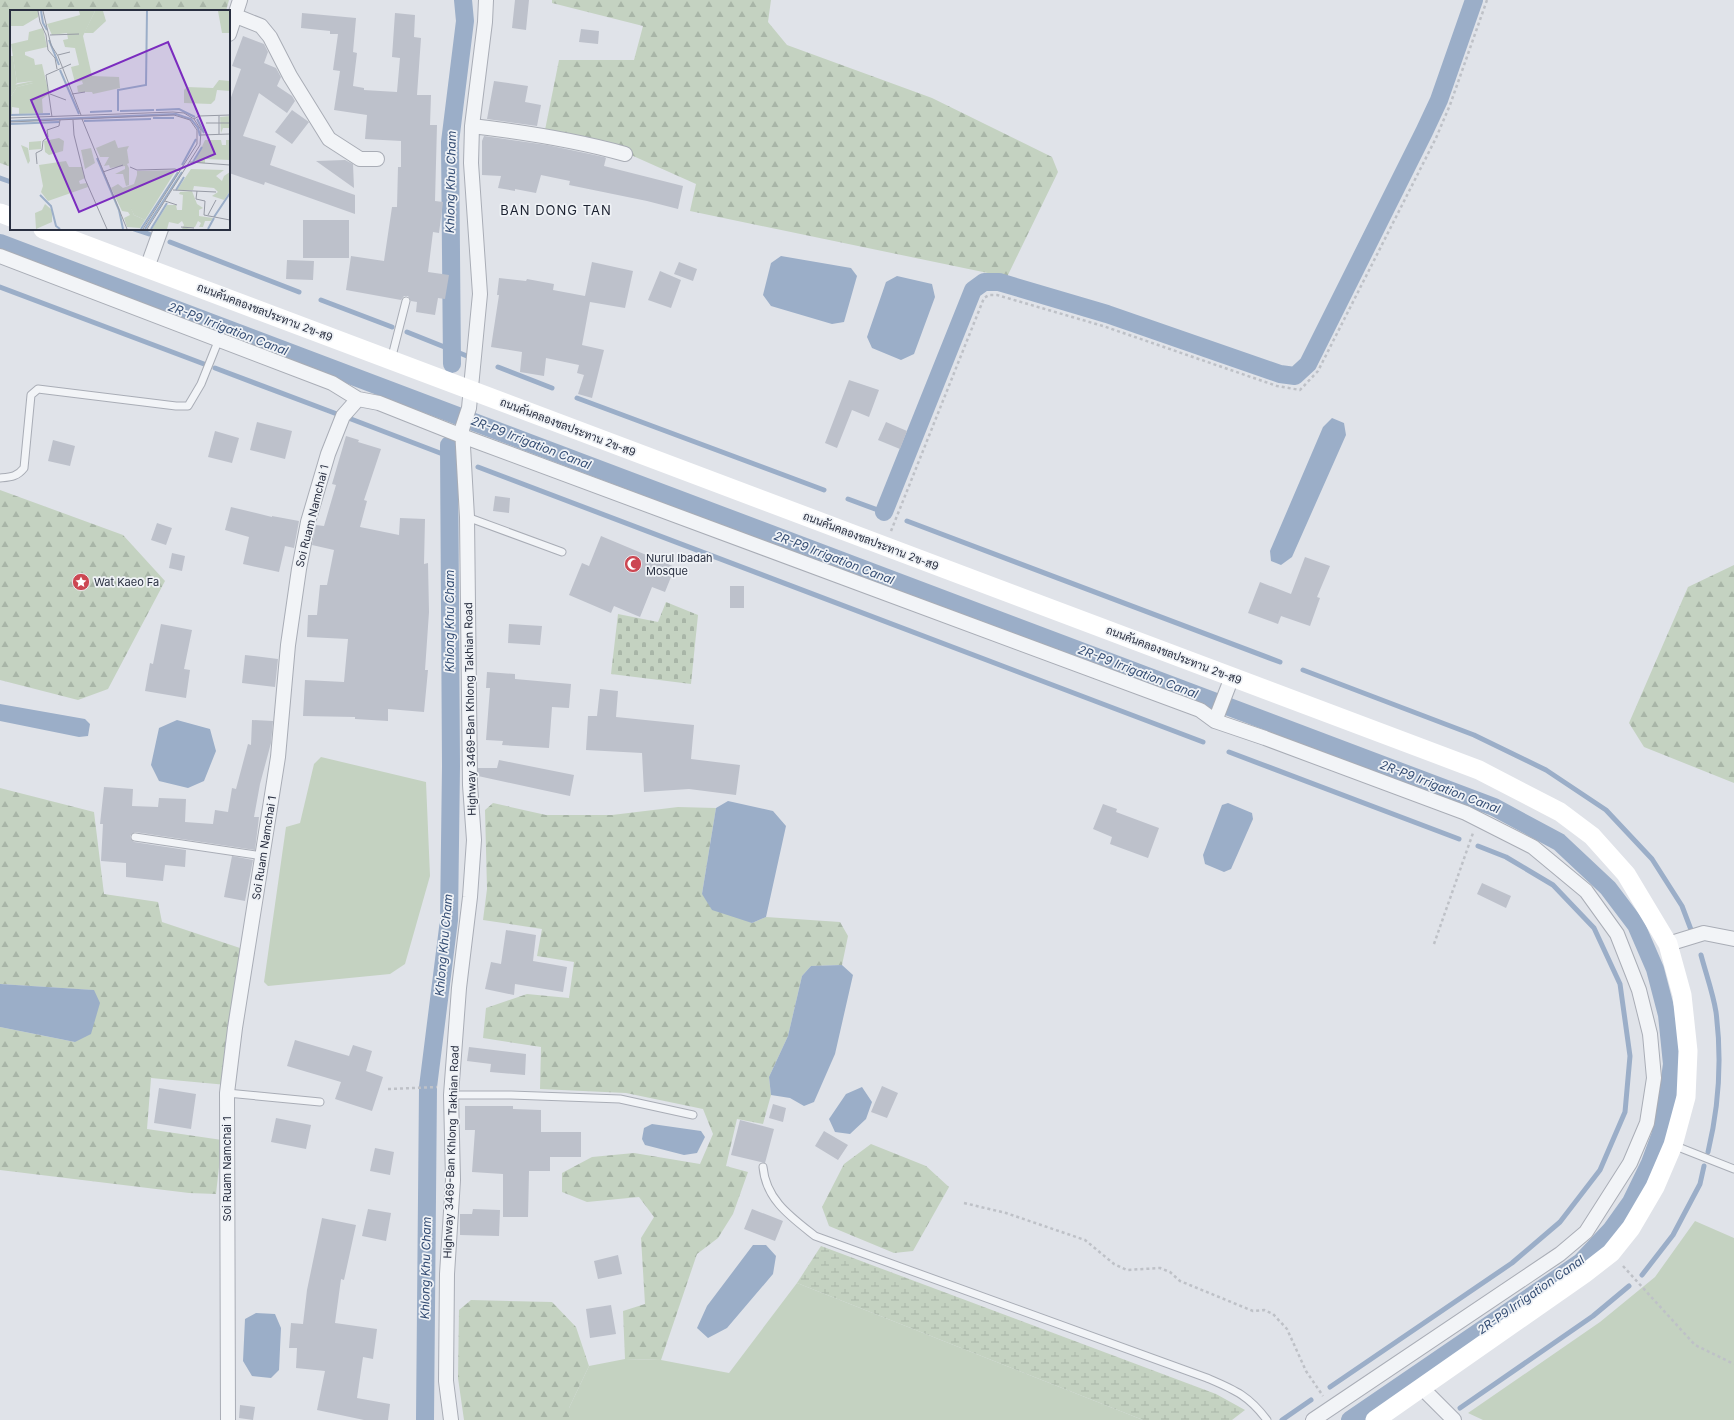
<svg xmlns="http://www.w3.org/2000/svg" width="1734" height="1420" font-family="Inter,Sarabun,sans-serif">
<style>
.green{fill:#c4d2c1}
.forest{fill:url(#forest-firs)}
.wetland{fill:url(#wetland-marsh)}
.cemetery{fill:url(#cemetery-stones)}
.water{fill:#9baec8}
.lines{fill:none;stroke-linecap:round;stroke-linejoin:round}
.stream{stroke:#9baec8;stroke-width:5}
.canal{stroke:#9baec8;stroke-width:18}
.building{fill:#bdc1cb}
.lane-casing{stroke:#a9adb6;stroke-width:9}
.street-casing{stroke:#a9adb6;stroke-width:16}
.path{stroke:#bec1c7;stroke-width:2.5;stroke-dasharray:3 3;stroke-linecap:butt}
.lane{stroke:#f2f4f7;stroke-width:7}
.street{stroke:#f2f4f7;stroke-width:14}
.secondary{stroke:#fff;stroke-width:19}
.labels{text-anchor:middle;stroke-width:3.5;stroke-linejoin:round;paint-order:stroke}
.street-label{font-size:11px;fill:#292f40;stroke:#eff2f6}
.poi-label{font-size:11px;fill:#292f40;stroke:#eff2f6;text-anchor:start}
.water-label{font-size:12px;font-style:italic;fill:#334c73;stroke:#eff2f6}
.quarter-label{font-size:13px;letter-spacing:1px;fill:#1b2130;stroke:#eff2f6}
.inset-river{fill:none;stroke:#9baec8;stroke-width:2}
.inset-road{fill:none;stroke:#979ba5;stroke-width:1}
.view{fill:#7b2cbf;fill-opacity:0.15;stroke:#7b2cbf;stroke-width:2}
.inset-edge{fill:none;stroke:#292f40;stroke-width:2}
</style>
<defs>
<pattern id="forest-firs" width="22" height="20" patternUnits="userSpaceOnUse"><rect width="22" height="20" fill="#c4d2c1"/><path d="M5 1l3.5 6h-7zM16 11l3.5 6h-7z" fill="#a8b5a7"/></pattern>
<pattern id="wetland-marsh" width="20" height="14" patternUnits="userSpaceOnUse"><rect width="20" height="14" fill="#c4d2c1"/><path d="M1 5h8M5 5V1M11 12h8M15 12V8" fill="none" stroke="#a8b5a7"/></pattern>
<pattern id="cemetery-stones" width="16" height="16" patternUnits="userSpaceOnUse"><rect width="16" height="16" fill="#c4d2c1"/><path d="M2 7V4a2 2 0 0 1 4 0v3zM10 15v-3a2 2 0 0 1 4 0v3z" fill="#a8b5a7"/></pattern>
</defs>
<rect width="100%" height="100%" fill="#e0e3e9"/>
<path class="green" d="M321,757L426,782L430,876L405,964L390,974L268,986L264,982L286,827L300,823L314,764Z
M1695,1221L1734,1238V1420H1483L1468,1413L1600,1322L1655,1277Z
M797,1283L1143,1420H569V1408L589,1366L625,1359L661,1360L729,1373Z"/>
<path class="forest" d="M0,0H229L226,11H11V167L0,163Z
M552,0H771L768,22L787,45L932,98L1052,157L1058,172L1007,277L690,211L696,184L613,147L545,130L559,60H634L643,26L552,3Z
M0,490L123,535L165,581L108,689L78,700L0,680Z
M1734,565V783L1644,747L1629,723L1688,587Z
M0,788L94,812L104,894L158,902L162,922L240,948L248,960L227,1085L151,1078L147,1129L222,1140L216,1194L189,1193L0,1170V1027L75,1042L93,990L0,984Z
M493,803L546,815H612L678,807L716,808L702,894L752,923L766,917L840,922L848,936L842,965L811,966L802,976L788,1036L769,1077L771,1095L763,1124L737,1119L726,1166L748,1172L733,1214L718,1238L697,1254L661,1360L625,1359L623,1311L645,1304L641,1238L654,1217L639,1197L587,1202L562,1192V1173L592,1157L634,1153L700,1164L713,1134L703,1109L626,1093L540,1089L541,1047L483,1038L486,1008L527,994L569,998L574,962L537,956L542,929L483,920L487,889L485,810Z
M871,1144L926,1166L949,1187L913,1251L894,1253L829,1226L822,1207L844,1164Z
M471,1300L552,1302L576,1327L589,1366L569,1408V1420H464L458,1378L459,1310Z"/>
<path class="wetland" d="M821,1246L1216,1394L1245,1410L1232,1420H1143L797,1283Z"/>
<path class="cemetery" d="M666,602L698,615L691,684L611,674L618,614L658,622Z"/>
<path class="water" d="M781,256L851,268L857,276L844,322L832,324L771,306L763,295L771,263Z
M897,276L932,284L935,297L914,354L901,360L872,348L867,337L886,282Z
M1332,418L1344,423L1346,435L1292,557L1281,565L1271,561L1270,551L1323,427Z
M0,704L85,719L90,724L88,736L79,737L0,721Z
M177,720L210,729L216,751L204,781L188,788L159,781L151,765L159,728Z
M728,801L773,811L786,826L766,917L752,923L712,910L702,894L716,808Z
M1228,803L1252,813L1253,819L1231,869L1224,872L1205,864L1203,855L1222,805Z
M842,965L853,975L835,1054L814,1102L804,1106L790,1098L771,1095L769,1077L788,1036L802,976L811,966Z
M0,984L94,990L100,1003L91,1034L75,1042L0,1027Z
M862,1087L872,1102L866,1119L850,1134L835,1132L829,1119L846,1094Z
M652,1124L701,1131L705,1137L697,1153L684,1155L645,1145L642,1139L644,1128Z
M753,1245H766L776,1256L773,1274L727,1328L708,1338L697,1328L707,1306Z
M256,1313L275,1314L281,1328L279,1370L271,1378L252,1376L243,1361L245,1319Z"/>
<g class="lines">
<path class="stream" d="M0,178L11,182
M134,229L149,234
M170,242L299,292
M0,287L204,364
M321,300L392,327
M407,332L467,356
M498,367L552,388
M215,368L337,414
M577,398L824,490
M351,419L461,461
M478,467L1203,742
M848,499L886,513
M907,521L1280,662
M1303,670L1474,735L1546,770L1606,810L1652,859L1682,906L1693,935
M1229,752L1459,839
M1701,955C1706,974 1713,993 1716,1012C1722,1059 1719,1106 1708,1152
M1642,1275L1673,1235L1700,1184L1704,1166
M1330,1387L1512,1263L1560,1222L1600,1170L1625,1112L1630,1056L1620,984L1594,928L1553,885L1506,857L1478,846
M1460,1408L1593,1316L1629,1286
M1282,1420L1311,1400"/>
<path class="canal" d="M0,243L1494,807L1559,842L1608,888L1636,925L1655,969L1667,1015L1672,1064L1667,1101L1660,1136L1650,1163L1631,1202L1611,1230L1581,1262L1350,1420
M452,364L450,142L465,21L463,0
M884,512L973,290L984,282H999L1107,314L1280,374L1295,376L1308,364L1424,132L1439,100L1474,0
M425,1420L428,1087L449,920L451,766L449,445"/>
</g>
<path class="building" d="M515,0H529L526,30L512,28Z
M302,13L356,18L353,52L357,53L353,86L364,88V90L397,92L400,58L392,57L395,13L415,15L414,37L421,38L417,95H431L430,125H437L435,201L443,202L439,233L433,232L428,272L449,275L445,299L438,298L435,315L416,312L417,302L411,301L408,296H404L401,300L346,290L351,256L384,261L392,207H397L398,167H401V141L365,139L367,115L334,110L340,71L333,70L338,34H330V31L301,28Z
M581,29L599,31L598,44L579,42Z
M243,36L264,44L268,52L264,63L276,68L281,77L277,86L292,96L295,101L287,113L259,93L243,136L276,146L270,165L355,195V214L265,182L264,185L229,173V103L241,69L232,66Z
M494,81L528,86L525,102L541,105L537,126L487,119Z
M292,110L309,122L292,144L275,132Z
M484,136L547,145L604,157L606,158L604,166L683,186L678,209L647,201L569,185L570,181L541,175L536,193L515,189V191L498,188L501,176L482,175V141Z
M345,160L353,164L354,188L316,161Z
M303,220H349V258H303Z
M287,260L314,261L313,280L286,279Z
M592,262L633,271L625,308L590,302L582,345L604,350L592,398L578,394L584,375L577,373L579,365L546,358L544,376L520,372L522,352L491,347L499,295H497L499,278L526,281L527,279L554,284L553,290L585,296Z
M679,262L697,269L693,281L674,274Z
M660,271L681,280L671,308L648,300Z
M849,380L879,390L869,417L852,410L837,448L825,443Z
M257,422L292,431L285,459L250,450Z
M886,422L907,431L900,449L878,440Z
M215,431L239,438L232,463L208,457Z
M346,436L359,440L358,442L381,449L364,500L367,501L360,527L399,535L400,518L425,519L424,564L428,563L429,612L425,670H428L424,712L388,709V721L355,719V717L303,716L305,680L344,682L348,639L307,637L308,615H317L320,585H327L334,550L312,545L316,525L324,526L336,485L332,484Z
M53,440L75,446L70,466L48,461Z
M495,496L510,498L509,513L493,511Z
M231,507L272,517V516L299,521L294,548L285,546L279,572L243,564L249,537L225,530Z
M157,523L172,528L166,545L151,540Z
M601,536L675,567L665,592L652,587L640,617L614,606L611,613L569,595L582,563L589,566Z
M172,553L185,556L182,571L169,568Z
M1305,557L1330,566L1317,597L1320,598L1310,626L1281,616L1278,624L1248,613L1260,582L1291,594Z
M730,586H744V608H730Z
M161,624L192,630L184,669L190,670L186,698L145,691L150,663L153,664Z
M509,624L542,626L540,645L508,643Z
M245,655L278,659L275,687L242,683Z
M487,672L515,674V679L571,684L569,708L552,707L549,748L502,745L503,741L486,740L490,688H486Z
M600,689L618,691L616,717L694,725L691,759L740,765L736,795L689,789L644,792L642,753L586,750L588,716H597Z
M252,720L273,721L271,743L260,784L254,817H259L255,850L135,832L130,836L131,839L134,842L186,850L185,867L165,865L163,881L126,877V863L101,861L103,824H100L104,787L133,789L132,806L158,807L159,798L186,799L185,822L213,824L215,810L228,812L232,788L236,789L248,744L251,745Z
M499,760L574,775L570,796L478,776V768H497Z
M1103,804L1117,809L1116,812L1159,828L1148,858L1110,844L1112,837L1093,829Z
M232,856L253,860L245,901L224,897Z
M1482,883L1511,896L1506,908L1477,894Z
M506,930L536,935L533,961L567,967L563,992L515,984L514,995L485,989L491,962L501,964Z
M295,1040L349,1056L353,1045L372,1051L366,1071L383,1077L372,1111L335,1099L341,1082L287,1066Z
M469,1047L526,1054L525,1075L490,1072L491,1064L467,1061Z
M882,1086L898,1093L887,1118L871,1112Z
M159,1088L196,1094L191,1129L154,1123Z
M773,1104L786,1108L783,1122L769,1118Z
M465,1106H513V1109L541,1110V1132H581V1157H550V1171H529L528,1217H503V1174L472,1172L475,1130H465Z
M276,1118L311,1125L306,1149L271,1142Z
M740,1120L774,1129L765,1163L731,1155Z
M824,1131L848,1145L838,1160L815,1146Z
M375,1148L394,1152L390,1175L370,1171Z
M368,1209L391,1213L386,1241L362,1236Z
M473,1209L500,1210L499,1236L460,1235V1214H472Z
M752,1209L783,1221L775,1241L744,1229Z
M322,1218L356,1225L344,1280L341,1279L335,1323L377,1329L373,1359L363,1357L357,1398L390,1404L388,1420H364L317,1410L325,1371L296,1368L297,1348H289L291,1323L303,1324L307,1290Z
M618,1255L622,1274L598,1279L594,1261Z
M611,1305L616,1334L590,1338L586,1309Z
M240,1405L255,1407L253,1420L239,1418Z"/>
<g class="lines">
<defs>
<path id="lane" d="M391,360L406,301
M0,478C10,477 17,477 24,468L31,395L38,389L176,406H188L201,384L219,339
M467,517L562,552
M135,837L263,856
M227,1093L320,1102
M451,1095H511L620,1099L693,1115
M1673,1145L1734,1169
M763,1167C766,1200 791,1217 815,1236L1207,1378C1235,1390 1248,1395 1267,1420"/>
<path id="street" d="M236,16L261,26L270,37L290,76L329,139L360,159H377
M229,34L240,0
M472,126C523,132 575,140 625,154
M0,256L332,383L358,399L379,403L462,436L1200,710L1215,721L1265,738L1466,813L1533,847L1586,891L1617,934L1639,990L1650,1034L1654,1078L1647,1123L1630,1163L1586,1232L1560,1254L1313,1420
M147,268L161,229
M1215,721L1232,677
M1668,944L1704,933L1734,939
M1422,1388L1454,1420
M228,1420L227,1093L235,1028L278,757L288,645L299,569L308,522L328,454L343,416L358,399
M451,1420L446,1381L447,1274L453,1180L451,1095L459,988L470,897L474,840L470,785L467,517L462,429L469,408L480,294L471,163L472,126L485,22L486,0"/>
</defs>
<use href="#lane" class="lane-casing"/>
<use href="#street" class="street-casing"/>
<path class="path" d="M891,531L984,298L989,295H997L1103,326L1277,386L1300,390L1318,371L1436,138L1450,105L1487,0
M1434,944L1473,833
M388,1089L437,1087
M964,1203L1006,1213L1085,1240L1114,1264L1127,1270L1160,1268L1170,1272L1180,1281L1253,1311L1264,1310L1273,1314L1287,1329L1306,1371L1323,1396
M1623,1266L1695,1345L1734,1364"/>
<use href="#lane" class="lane"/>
<use href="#street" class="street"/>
<path class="secondary" d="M0,213L11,217
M43,229L1479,770L1560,812L1592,836L1626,874L1668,944L1682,995L1688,1051L1686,1097L1673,1145L1655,1187L1631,1228L1611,1253L1584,1274L1375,1420"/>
</g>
<defs>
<symbol id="mosque-disc" viewBox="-11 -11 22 22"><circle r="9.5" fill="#cc4752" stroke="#eff2f6"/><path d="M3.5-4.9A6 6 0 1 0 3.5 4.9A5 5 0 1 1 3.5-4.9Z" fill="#fff"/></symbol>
<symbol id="sight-disc" viewBox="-11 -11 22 22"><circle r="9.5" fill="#cc4752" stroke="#eff2f6"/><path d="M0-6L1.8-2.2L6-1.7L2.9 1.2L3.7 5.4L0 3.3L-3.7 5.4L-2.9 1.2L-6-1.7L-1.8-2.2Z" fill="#fff"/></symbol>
</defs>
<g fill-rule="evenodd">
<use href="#mosque-disc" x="623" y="554" width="20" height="20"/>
<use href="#sight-disc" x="71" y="572" width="20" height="20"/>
</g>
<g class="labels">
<g class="street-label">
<text transform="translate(265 312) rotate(21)" y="4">ถนนคันคลองชลประทาน 2ข-ส9</text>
<text transform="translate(568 427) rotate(21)" y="4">ถนนคันคลองชลประทาน 2ข-ส9</text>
<text transform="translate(312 516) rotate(-76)" y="4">Soi Ruam Namchai 1</text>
<text transform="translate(871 541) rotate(21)" y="4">ถนนคันคลองชลประทาน 2ข-ส9</text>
<text transform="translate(1174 655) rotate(21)" y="4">ถนนคันคลองชลประทาน 2ข-ส9</text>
<text transform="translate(470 709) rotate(-91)" y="4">Highway 3469-Ban Khlong Takhian Road</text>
<text transform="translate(264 848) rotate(-81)" y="4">Soi Ruam Namchai 1</text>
<text transform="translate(451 1152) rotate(-88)" y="4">Highway 3469-Ban Khlong Takhian Road</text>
<text transform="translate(227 1169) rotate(-90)" y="4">Soi Ruam Namchai 1</text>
</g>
<g class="poi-label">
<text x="646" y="562">Nurul Ibadah<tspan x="646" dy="13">Mosque</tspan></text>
<text x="94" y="586">Wat Kaeo Fa</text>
</g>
<g class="water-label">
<text transform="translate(451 182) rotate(-89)" y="4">Khlong Khu Cham</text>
<text transform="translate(228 329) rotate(21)" y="4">2R-P9 Irrigation Canal</text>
<text transform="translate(531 443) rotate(21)" y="4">2R-P9 Irrigation Canal</text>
<text transform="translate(834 558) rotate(21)" y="4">2R-P9 Irrigation Canal</text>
<text transform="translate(450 621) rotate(-90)" y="4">Khlong Khu Cham</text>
<text transform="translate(1138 672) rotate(21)" y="4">2R-P9 Irrigation Canal</text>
<text transform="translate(1440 787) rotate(21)" y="4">2R-P9 Irrigation Canal</text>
<text transform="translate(444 945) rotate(-85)" y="4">Khlong Khu Cham</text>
<text transform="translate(426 1268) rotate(-89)" y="4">Khlong Khu Cham</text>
<text transform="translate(1531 1295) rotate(-35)" y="4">2R-P9 Irrigation Canal</text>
</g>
<g class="quarter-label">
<text x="556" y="215">BAN DONG TAN</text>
</g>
</g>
<g transform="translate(10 10)">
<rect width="220" height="220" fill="#e0e3e9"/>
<path d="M0,1H28V7L13,16H0ZM0,46H3L7,73L0,81ZM220,106V118H213L211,123L210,107ZM195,130H211L212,135H216V130H220V150L195,149V153H184ZM31,131V139L19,140V132ZM81,138L85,153L75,159L71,140ZM127,165H163L135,210L124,205L113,182V178L124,174ZM35,194L42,200V212L26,219L25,203L32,200Z" fill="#c4d2c1"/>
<path d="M69,1H85L73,26L82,66L109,67L110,78L83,84L82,82H68L67,76L73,74L72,71L65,72L63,65L61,57L69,55L65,38L55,37L53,30L58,29L57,23L42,25L37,14L70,5ZM33,18L37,37L15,42V45L24,49L25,55L32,54L39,84L32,89L33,103L9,104V98L2,97V104H0V88L7,77L23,73V71L7,73L1,34L18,30L19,22ZM209,70L220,71V81L207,80L205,90L201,94L174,93V80L177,77L203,78ZM49,128L54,131L53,141L39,145L35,142L34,131ZM105,130L108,138L119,136L117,140L119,153L117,154L119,158V175L116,176L113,164H105L115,159V156L100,158L99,155L94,156L99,147H90L86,138ZM11,135L18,138L20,151L18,154ZM56,151L59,157H72L75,168L69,171L70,174L77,173L78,177L38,191L31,182L33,176L29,155ZM181,159L214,160L206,166L212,171L214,166L220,162V181L214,190L202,186L208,182L204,178L184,176L183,180H167ZM108,174L113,178L124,205L135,210L130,218L117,217L114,208L120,205L118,202L112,201L101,178ZM182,181L187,194L193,198L189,200V206L203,208L201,211H195L193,217H189L191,213L188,211L185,217L177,219H172L174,215L172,211L168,214L159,212L157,219H142L157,195H166L167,200H172L173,185L169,184L170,182Z" fill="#c4d2c1"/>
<path d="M85,1H93L96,11L83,23H74ZM208,1H220V23H212ZM23,71V73L7,77L0,88V81L4,75ZM166,160L163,165H127V161Z" fill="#c4d2c1"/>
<path class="inset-river" d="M31,1L33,13L37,20M39,30L49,55M50,60L69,104M146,100L169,99L185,107M108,101V80L136,75L137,1M110,101L144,100M80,102L102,101M0,105L40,104M143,108H164M187,109L194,123M0,111L166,104L181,109L188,118L190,126M74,111L141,109M0,114L49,112M87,148L109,200L113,219M183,152L192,137M172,155L186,129M166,180L174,167M30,185L41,196L46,216L50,219M204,207L220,183M131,219L168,162M135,219L172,162M141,219L157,193M198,219L204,208"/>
<path class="inset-road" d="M28,1L30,12L36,25L38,40L45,48L47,59M33,1L41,35L48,46L71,105M40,25L69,24M48,45L60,42M40,84L56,90M62,84L75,82M209,106V124M42,107L36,65L61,54M0,108L163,102L174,103L184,109L191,120L190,135L137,219M72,109L117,219M184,109L189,106L220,105M63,110L64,125L75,169L97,219M0,112L164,105L180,110L187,120V134L133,219M196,113H220M191,125L220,124M180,152L220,155M27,154L26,143L32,140L33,131L38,127L37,120L49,116L50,110M120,157L127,160L165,159L170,161M93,162L113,155M163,180L206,182M187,181L186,189L195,191L194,205L220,210M155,191L167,195M198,205L206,190M171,217L184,218"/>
<path class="view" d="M158,32L205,144L69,202L21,90Z"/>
<rect width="220" height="220" class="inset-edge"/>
</g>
</svg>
